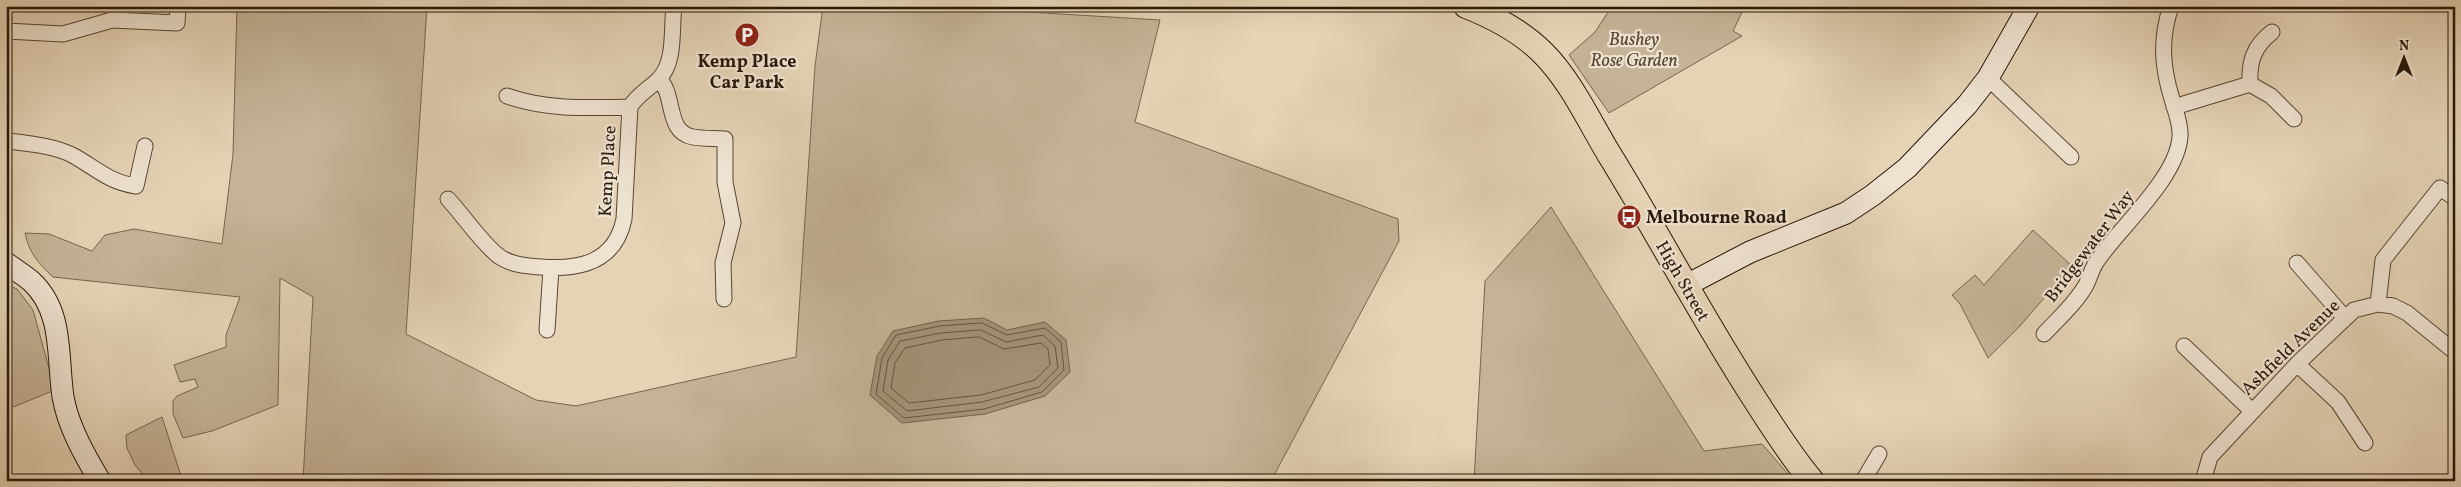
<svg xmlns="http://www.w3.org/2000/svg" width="2461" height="487" font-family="Vollkorn,serif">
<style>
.green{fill:#c5b398;stroke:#766550}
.water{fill:#a4937a;stroke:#72614c}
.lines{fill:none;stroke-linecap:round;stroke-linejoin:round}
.shore{stroke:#665540;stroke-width:1}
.street-casing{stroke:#564633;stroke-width:17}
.secondary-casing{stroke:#271707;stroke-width:23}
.primary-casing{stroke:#271707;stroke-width:26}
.street{stroke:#eee2d0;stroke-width:15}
.secondary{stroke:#eee2d0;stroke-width:21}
.primary{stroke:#e5d3b6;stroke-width:24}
.labels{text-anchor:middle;stroke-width:4.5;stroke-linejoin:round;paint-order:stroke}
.park-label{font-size:18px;font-style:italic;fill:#564632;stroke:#eee2d0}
.poi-label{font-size:18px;font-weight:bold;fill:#271707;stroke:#eee2d0}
.street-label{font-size:18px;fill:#271707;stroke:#eee2d0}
</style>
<rect width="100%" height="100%" fill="#e5d3b6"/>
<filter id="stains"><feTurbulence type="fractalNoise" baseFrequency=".004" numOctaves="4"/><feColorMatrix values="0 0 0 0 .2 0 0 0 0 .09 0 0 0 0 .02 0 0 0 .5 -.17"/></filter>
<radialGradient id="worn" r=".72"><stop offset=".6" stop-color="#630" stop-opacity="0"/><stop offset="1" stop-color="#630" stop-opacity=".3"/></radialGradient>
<path class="green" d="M237,6H427L406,334L536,400L576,406L796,357L815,66L823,6H930L1160,20L1135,122L1398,219L1399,241L1271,481H303L313,297L280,278L278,405L212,431L183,438L173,414V401L177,396L198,387L195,379L180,382L174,365L226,347V335L240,297L53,277C39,264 29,253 25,233L49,234L92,251L105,235L134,229L222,244L233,154Z
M1612,6H1745L1733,31L1742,36L1609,113L1569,55L1595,32Z
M1551,207L1704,451L1762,444L1794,481H1474L1485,281Z
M2033,230L2072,266L2019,327L1988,358L1960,304L1952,295L1975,275L1984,285Z
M6,284L17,289L33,310L55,390L6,410Z
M162,417L180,473L182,481H148L135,465L127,448L126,435Z"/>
<path class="water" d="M984,318L1007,330L1045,322L1066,340L1070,372L1045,396L985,414L902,423L870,395L877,356L893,331L939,321Z"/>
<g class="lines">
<path class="shore" d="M982,323L1007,335L1045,328L1061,342L1064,370L1042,392L984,409L904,418L876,394L882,358L896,335L940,326Z
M981,330L1006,342L1043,335L1055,346L1058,368L1039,387L982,402L907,411L883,391L888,360L900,341L941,333Z
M979,337L1004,349L1041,343L1048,349L1050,365L1035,380L981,395L909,403L891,388L895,363L905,348L942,340Z"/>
<defs>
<path id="street" d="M6,31L63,34L112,20L177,23L178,6
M1988,78L2071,157
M659,79C676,95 665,132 693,137C703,139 714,138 725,139V182L733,223L723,263L724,299
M2250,84C2249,62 2253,47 2272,32
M507,96C547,110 588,108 630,107
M2174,107L2250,84L2271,96L2294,119
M6,141C27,143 56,146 74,156C97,169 109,182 136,186L145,146
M448,199C463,215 483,245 500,257C512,265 527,266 541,267C579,270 615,263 624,219L630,107C637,95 649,89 659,79C676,61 671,29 674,6
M2297,263L2345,318
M2378,304L2383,260L2440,188L2455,198
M547,330L551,268
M2044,334C2058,319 2076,303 2086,285C2090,277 2092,268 2097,261C2120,227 2178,177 2180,136C2181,124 2175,110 2172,99C2162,67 2160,39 2171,6
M2184,346L2252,411
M2297,364L2338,402L2365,443
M1863,481L1879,454
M2203,481L2210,457L2297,364L2354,310L2378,304L2393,306L2407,313L2455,352"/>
<path id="secondary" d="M6,263C14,269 24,275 31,281C64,311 57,357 63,397C68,426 85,456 100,481
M1685,286L1750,252L1846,213L1873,195L1907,168L1967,105L1988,78L2029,6"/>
<path id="primary" d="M1466,6C1494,17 1522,32 1543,53C1571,81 1589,121 1609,154C1659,235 1702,318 1754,398C1772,426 1790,455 1812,481"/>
</defs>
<use href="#street" class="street-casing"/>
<use href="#secondary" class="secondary-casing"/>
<use href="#primary" class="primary-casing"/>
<use href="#street" class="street"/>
<use href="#secondary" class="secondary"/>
<use href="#primary" class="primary"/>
</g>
<defs>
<symbol id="parking-disc" viewBox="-11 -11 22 22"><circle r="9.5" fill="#8f2418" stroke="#eee2d0"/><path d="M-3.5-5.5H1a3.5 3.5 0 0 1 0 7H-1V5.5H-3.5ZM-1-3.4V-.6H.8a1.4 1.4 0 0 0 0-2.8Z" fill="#fff"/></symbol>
<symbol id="bus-disc" viewBox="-11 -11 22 22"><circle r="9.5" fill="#8f2418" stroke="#eee2d0"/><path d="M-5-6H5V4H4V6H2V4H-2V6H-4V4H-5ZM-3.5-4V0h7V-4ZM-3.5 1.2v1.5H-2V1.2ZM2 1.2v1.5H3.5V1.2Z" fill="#fff"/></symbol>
</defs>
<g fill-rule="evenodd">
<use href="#parking-disc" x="733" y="21" width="28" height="28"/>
<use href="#bus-disc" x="1615" y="203" width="28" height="28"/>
</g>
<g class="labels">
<g class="park-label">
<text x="1634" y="45">Bushey<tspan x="1634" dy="21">Rose Garden</tspan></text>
</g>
<g class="poi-label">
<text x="747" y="67">Kemp Place<tspan x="747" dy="21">Car Park</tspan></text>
<text x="1646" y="223" text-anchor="start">Melbourne Road</text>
</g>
<g class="street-label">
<text transform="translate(607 171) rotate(-87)" y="6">Kemp Place</text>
<text transform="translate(2089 246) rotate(-53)" y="6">Bridgewater Way</text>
<text transform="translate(1683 281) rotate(60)" y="6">High Street</text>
<text transform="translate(2290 347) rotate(-44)" y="6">Ashfield Avenue</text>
</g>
</g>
<rect width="2461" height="487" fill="none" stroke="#e5d3b6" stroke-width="25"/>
<rect x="8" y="8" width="2446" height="472" fill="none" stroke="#271707" stroke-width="2.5"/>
<rect x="12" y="12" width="2436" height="462" fill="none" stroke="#271707"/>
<g transform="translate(2404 58)" stroke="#eee2d0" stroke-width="4" paint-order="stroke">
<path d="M0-4L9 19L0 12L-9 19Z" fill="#271707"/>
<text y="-8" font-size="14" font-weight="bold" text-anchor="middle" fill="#271707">N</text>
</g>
<rect width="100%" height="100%" filter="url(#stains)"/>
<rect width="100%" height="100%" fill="url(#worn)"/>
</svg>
